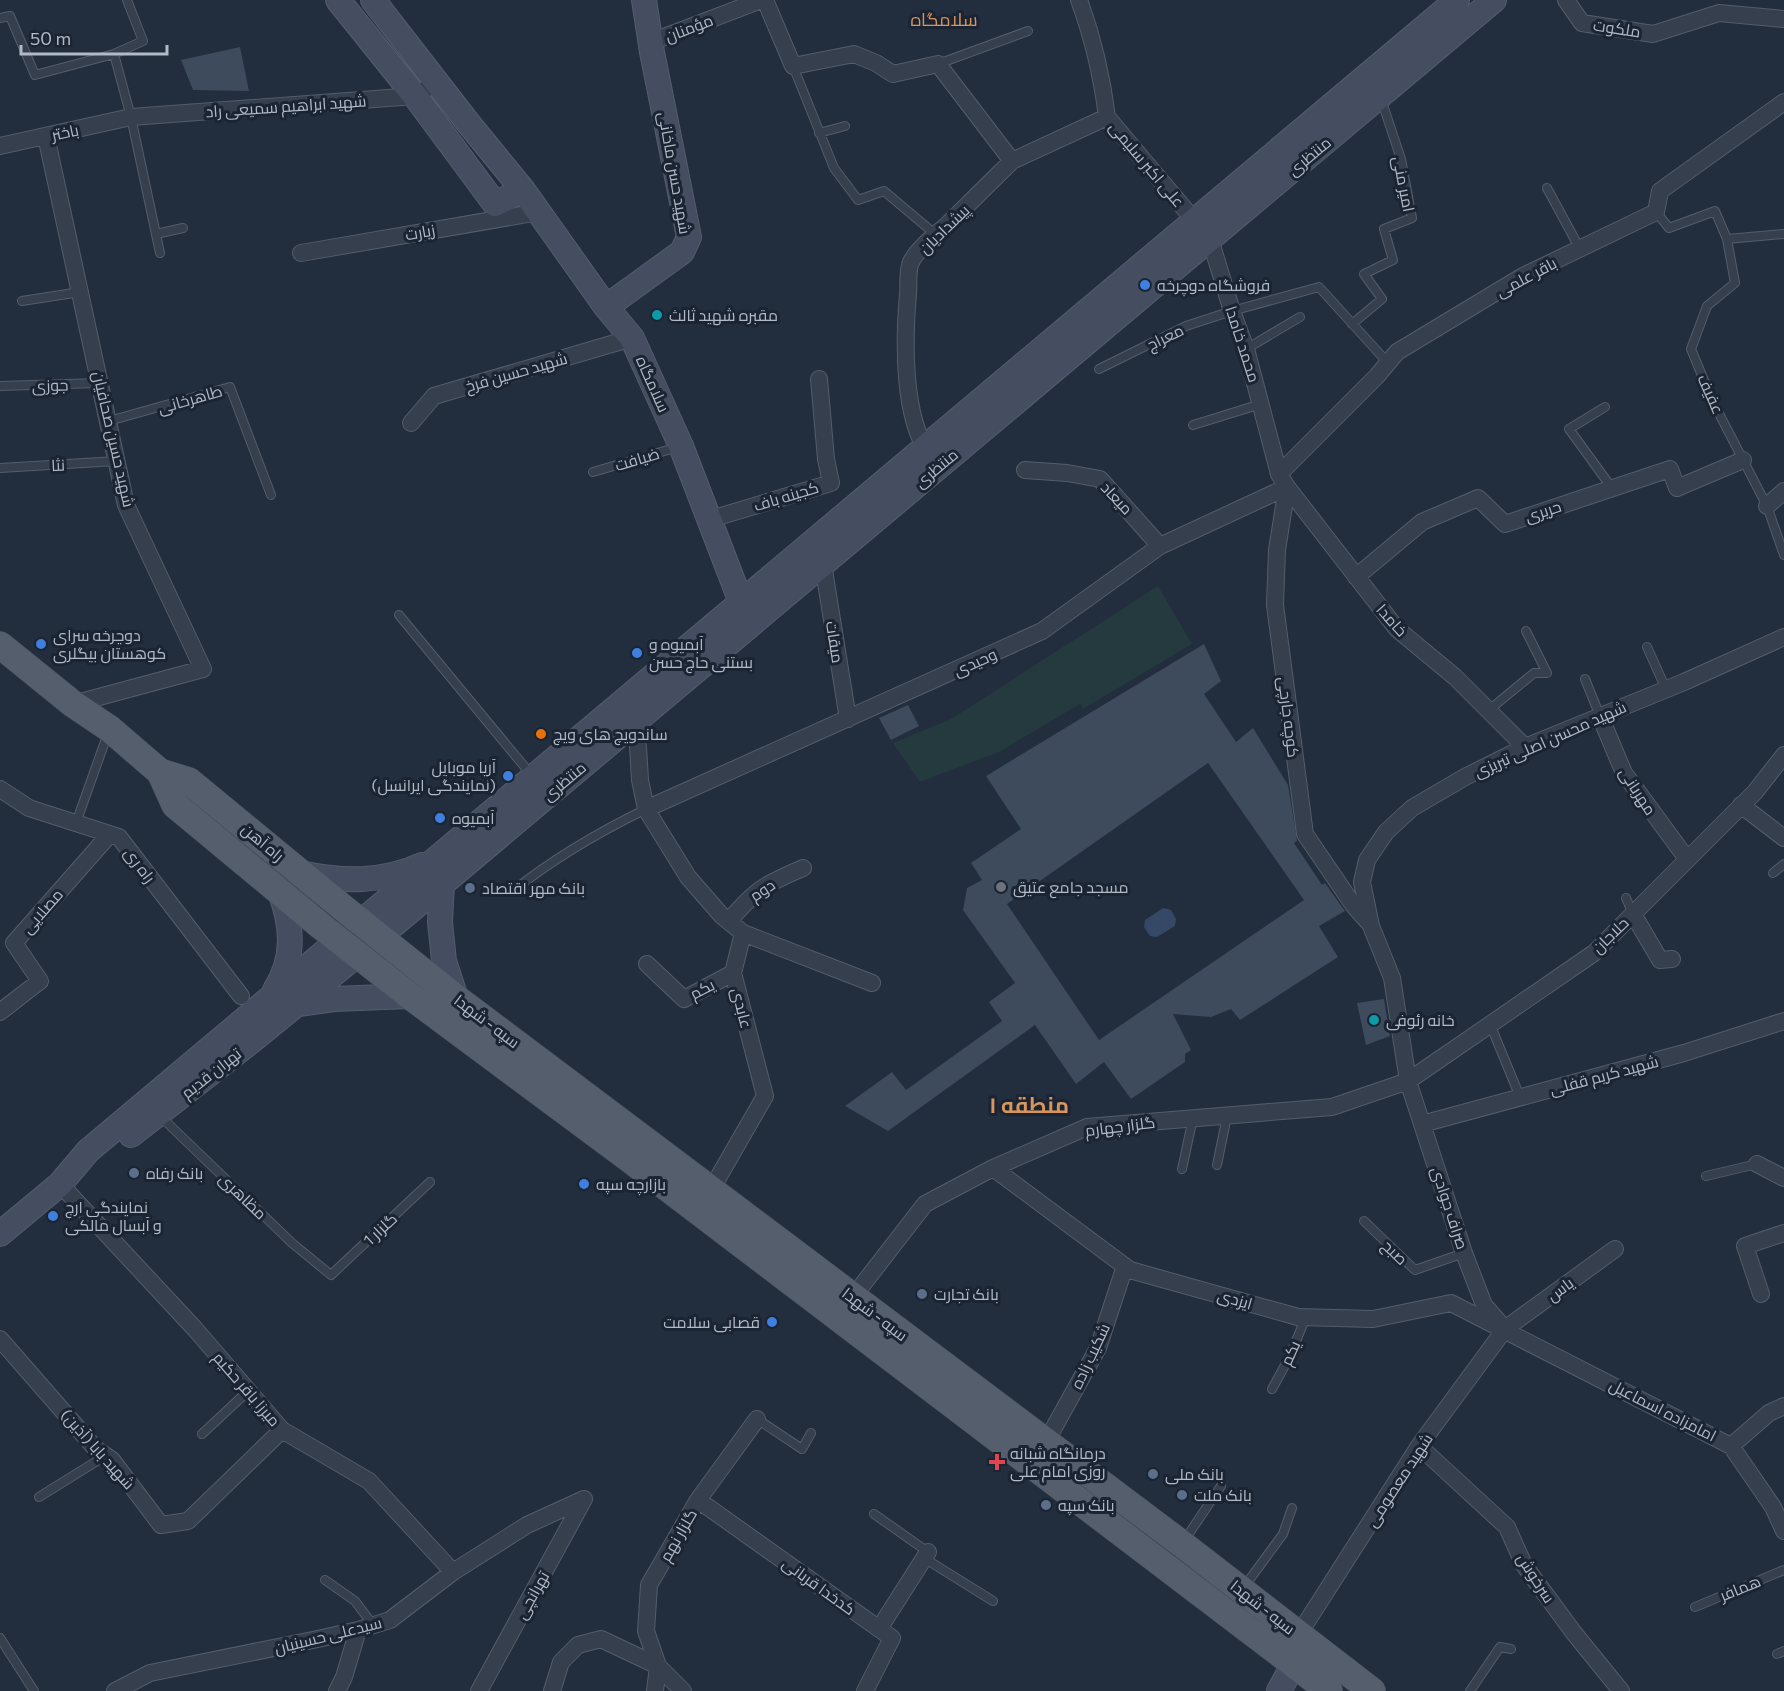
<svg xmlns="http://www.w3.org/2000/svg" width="1784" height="1691" font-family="Commissioner,Cairo,sans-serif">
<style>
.green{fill:#243a3e}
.water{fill:#354865}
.building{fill:#3e4b5c;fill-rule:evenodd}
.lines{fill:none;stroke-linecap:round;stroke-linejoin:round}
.lane-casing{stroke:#545d6b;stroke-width:10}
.street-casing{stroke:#545d6b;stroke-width:18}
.secondary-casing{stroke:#545d6b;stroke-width:26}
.primary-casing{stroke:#3f4856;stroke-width:28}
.lane{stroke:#363f4d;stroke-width:8}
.street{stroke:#363f4d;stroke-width:16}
.secondary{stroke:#444e60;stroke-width:24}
.primary{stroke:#545e6d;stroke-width:27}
.shop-dot{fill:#3f7fe0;stroke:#1b2432;stroke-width:2}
.culture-dot{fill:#0f9aa8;stroke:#1b2432;stroke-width:2}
.food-dot{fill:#e8710a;stroke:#1b2432;stroke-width:2}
.worship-dot{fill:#6b7280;stroke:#1b2432;stroke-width:2}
.service-dot{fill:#5c6f8a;stroke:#1b2432;stroke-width:2}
.health-dot{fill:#e0444e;stroke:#1b2432;stroke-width:2}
.labels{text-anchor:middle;stroke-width:6;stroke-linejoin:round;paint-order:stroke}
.street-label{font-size:16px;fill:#b2bac8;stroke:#1b2432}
.poi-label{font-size:16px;fill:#b2bac8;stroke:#1b2432;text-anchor:start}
.neighbourhood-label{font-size:18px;fill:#d8965e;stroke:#1b2432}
.district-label{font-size:22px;font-weight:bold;fill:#d8965e;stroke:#1b2432}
</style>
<rect width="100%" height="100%" fill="#222d3d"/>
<path class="green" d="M1158,586L1192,644L1083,709L1080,704L999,752L920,782L893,743L951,719Z"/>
<path class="water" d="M1163,908L1171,910L1176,919L1175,926L1157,937L1150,936L1144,927L1145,920Z"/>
<path class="building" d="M240,47L249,91L193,90L181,60Z
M1204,644L1221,681L1204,694L1236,742L1253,728L1288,785L1297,841L1294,843L1322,885L1325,883L1345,911L1319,926L1338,957L1240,1020L1231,1009L1211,1017L1173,1014L1191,1050L1185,1054V1062L1131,1099L1104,1062L1076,1084L1035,1025L888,1131L845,1106L892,1072L906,1090L1002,1021L989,1002L1015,983L963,910L967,888L982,880L971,863L1021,829L986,776ZM1208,763L1304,900L1099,1040L1007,904Z
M908,705L919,726L891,740L879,718Z
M1384,999L1390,1036L1366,1045L1357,1003Z"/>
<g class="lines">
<defs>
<path id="lane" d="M0,18L10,16L35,75L114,54L131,117L160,253
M114,54L143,41L127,0
M938,64L1028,31
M793,66L834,168L858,200L884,191L935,234
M819,133L845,126
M1547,188L1580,249
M1656,212L1669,228L1715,211L1727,239L1735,283L1707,306L1691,349L1713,402L1767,506L1784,555
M156,234L183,228
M1727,239L1784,234
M22,301L80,292
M1352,324L1382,299L1364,274L1393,260L1384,229L1412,218L1401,159L1381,99
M1246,349L1300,317
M1099,369L1186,326L1232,311L1319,287L1388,363
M0,386L100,383
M1605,407L1569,429L1612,488
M109,421L230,387L271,495
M1193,425L1261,404
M0,468L117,461
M593,472L678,447
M399,615L533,777
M1647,647L1666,689
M1585,679L1600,716
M1489,710L1534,673H1547L1526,631
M76,823L108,733
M1773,873L1784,864
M513,891C554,858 599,832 646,809
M1626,898L1633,914
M1490,1024L1520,1097
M159,1115L292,1243L331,1275L430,1182
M1217,1165L1227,1116
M1182,1169L1193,1118
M1706,1176L1757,1164
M1364,1221L1415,1270L1464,1253
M1272,1389L1289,1358L1306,1317
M757,1419L802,1449L811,1433
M202,1434L248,1391
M39,1497L105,1456
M874,1514L928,1552
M1184,1541L1221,1486
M924,1558L993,1601
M325,1580L355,1601L373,1625
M1244,1587L1283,1534L1292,1508
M1695,1607L1784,1570
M0,1638L34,1691
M1777,1654L1784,1651
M1470,1691L1500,1647L1511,1649"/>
<path id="street" d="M765,0L793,66L854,54L876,63L893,74L938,64L1012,161
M1079,0C1093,38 1102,77 1107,117L1210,239L1232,311L1246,349L1279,474L1287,487L1397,629L1455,677L1525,747
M1566,0L1582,23L1653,34L1719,13L1784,19
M651,42L761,0
M46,136L126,505L203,669L73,704
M0,146L131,117L415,96L437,82
M301,253L539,212
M411,423L434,396L632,338
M930,456C902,417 904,340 908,294C909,285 907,270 911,262C917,250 935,234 946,226L1012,161L1107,117
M1025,470L1067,473L1100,479L1160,546
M1279,474L1377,376L1397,352L1523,276L1656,212L1660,191L1784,102
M1287,487L1277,550L1275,605L1305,834L1354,906L1370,924
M1767,506L1784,491
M711,519L831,483L826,459L819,379
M823,564L848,719
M1356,577L1422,522L1478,498L1505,524L1670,469L1677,488L1743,460
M1600,716L1624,773L1687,859
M638,746L640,780L646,809L688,877L722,916L743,933L733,973L765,1096L711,1190
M0,789L29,808L119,837L241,996
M1741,805L1784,838
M646,809L1042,631L1160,546L1287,487
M1633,914L1660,960L1672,959
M729,921C755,890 765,884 803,868
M743,933L872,983
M647,964L684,999L733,973
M0,1012L40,981L14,943L110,834
M1422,1124L1684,1053L1784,1021
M1757,1164L1784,1178
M993,1168L1130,1270L1298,1317L1373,1319L1451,1303L1731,1446L1773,1507L1784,1531
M60,1184L195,1329L282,1430L369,1481L453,1572
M1761,1294L1745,1246L1784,1233
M853,1297L925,1204L993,1168L1087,1127L1332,1107L1408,1081L1594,953L1755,792L1784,755
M1505,1329L1484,1305L1464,1253L1408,1081L1392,978L1371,926L1362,882L1367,860L1386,832L1412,808L1465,777L1525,747L1684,682L1784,637
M0,1339L96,1449L112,1460L161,1525L188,1521L282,1430
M1046,1442L1098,1348L1125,1266
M1419,1446L1507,1527L1524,1565L1574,1633L1621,1691
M1731,1446L1769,1413L1784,1406
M698,1500L892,1638L865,1691
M879,1629L928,1552
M1299,1634L1419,1446L1505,1329L1615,1249
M115,1691L150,1673L313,1640L358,1630L390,1620L453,1572L527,1525L584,1499
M337,1691L344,1677L358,1630
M479,1691L584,1499
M552,1691L561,1662L578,1645L601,1639L658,1666L683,1691
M655,1691L658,1666L646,1631L649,1585L698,1500L757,1419"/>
<path id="secondary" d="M338,0L415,96L495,204L523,190
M373,0L469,124L523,190L606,307L632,338L681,446L741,602
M606,307L682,252L689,237L652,52L644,0
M300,873C342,882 382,883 422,865
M442,883L440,922L444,961L456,998
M361,922L1457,0
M379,937L1494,0
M275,990C295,959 293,926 280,892
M298,1004L334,999L410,996
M131,1135L254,1039L357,955
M0,1234L60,1184L88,1151L339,940
M1279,1691L1293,1665"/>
<path id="primary" d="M0,645L73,704L110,729L160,772L189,781L342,907L456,998L1182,1544L1372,1691
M160,772L175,805L322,927L410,996L628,1158L1329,1691"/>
</defs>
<use href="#lane" class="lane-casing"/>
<use href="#street" class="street-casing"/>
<use href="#secondary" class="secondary-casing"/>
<use href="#primary" class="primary-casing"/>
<use href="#lane" class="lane"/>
<use href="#street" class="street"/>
<use href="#secondary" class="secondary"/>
<use href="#primary" class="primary"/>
</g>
<g class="shop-dot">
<circle cx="1145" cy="285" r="6"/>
<circle cx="41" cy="644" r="6"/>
<circle cx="637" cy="653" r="6"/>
<circle cx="508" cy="776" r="6"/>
<circle cx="440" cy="818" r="6"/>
<circle cx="584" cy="1184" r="6"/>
<circle cx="53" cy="1216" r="6"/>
<circle cx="772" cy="1322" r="6"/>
</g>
<g class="culture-dot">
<circle cx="657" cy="315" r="6"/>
<circle cx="1374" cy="1020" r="6"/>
</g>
<circle class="food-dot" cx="541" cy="734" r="6"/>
<circle class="worship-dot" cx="1001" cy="887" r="6"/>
<g class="service-dot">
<circle cx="470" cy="888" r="6"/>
<circle cx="134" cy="1173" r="6"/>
<circle cx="922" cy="1294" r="6"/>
<circle cx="1153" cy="1474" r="6"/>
<circle cx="1182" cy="1495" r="6"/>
<circle cx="1046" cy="1505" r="6"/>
</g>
<path class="health-dot" d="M994 1453h6v6h6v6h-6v6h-6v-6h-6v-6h6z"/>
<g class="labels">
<g class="street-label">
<text transform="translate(689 28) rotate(-21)" y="6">مؤمنان</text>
<text transform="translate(1617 28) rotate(9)" y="6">ملکوت</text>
<text transform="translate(286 106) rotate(-4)" y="6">شهید ابراهیم سمیعی راد</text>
<text transform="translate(65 132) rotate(-12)" y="6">باختر</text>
<text transform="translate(1309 156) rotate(-40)" y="6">منتظری</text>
<text transform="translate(1147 164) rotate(50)" y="6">علی اکبر سلیمی</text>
<text transform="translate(675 173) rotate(80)" y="6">شهید حسن ماخانی</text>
<text transform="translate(1404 184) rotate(79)" y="6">امیر منی</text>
<text transform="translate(944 229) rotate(-44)" y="6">پیشدادیان</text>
<text transform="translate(420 232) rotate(-10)" y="6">زیارت</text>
<text transform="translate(1526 277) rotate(-28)" y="6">باقر علمی</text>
<text transform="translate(1165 337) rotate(-26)" y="6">معراج</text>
<text transform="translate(1243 344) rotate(72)" y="6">محمد خامدا</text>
<text transform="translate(516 372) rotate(-16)" y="6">شهید حسین فرخ</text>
<text transform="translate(653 384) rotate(66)" y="6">سلامگاه</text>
<text transform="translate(50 385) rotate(-2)" y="6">جوزی</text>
<text transform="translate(1711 394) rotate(66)" y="6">عفیف</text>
<text transform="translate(190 399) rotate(-16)" y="6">طاهرخانی</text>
<text transform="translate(114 439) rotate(77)" y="6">شهید حسین صحافیان</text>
<text transform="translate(637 459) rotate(-17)" y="6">ضیافت</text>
<text transform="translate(58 465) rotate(-3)" y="6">نثا</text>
<text transform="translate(936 468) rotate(-40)" y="6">منتظری</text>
<text transform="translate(786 496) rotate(-17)" y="6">کجینه باف</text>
<text transform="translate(1117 498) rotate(47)" y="6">میعاد</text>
<text transform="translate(1543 511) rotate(-18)" y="6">حریری</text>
<text transform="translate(1392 620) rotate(48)" y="6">خامدا</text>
<text transform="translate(835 642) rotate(81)" y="6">میقات</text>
<text transform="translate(975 662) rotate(-24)" y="6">وحیدی</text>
<text transform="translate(1289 717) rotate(83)" y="6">کوچه جارچی</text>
<text transform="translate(1550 739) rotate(-24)" y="6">شهید محسن اصلی تبریزی</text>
<text transform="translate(564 781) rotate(-40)" y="6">منتظری</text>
<text transform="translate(1638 791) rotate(57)" y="6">مهربانی</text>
<text transform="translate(263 842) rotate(40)" y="6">راه آهن</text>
<text transform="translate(140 865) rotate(53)" y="6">راه ری</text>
<text transform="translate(762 890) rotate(-34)" y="6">دوم</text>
<text transform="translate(42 911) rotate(-49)" y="6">مصلایی</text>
<text transform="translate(1610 935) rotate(-44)" y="6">حلاجان</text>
<text transform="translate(702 989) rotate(-27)" y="6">یکم</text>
<text transform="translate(742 1008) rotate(76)" y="6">عابدی</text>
<text transform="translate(487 1021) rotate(37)" y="6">سپه - شهدا</text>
<text transform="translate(211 1073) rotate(-38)" y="6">تهران قدیم</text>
<text transform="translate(1604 1075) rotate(-15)" y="6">شهید کریم قفلی</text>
<text transform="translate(1120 1126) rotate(-7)" y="6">گلزار چهارم</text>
<text transform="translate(243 1196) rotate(44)" y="6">مظاهری</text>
<text transform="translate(1450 1208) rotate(72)" y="6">صراف جوادی</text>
<text transform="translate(380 1229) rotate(-43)" y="6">گلزار 1</text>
<text transform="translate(1395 1252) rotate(44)" y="6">صبح</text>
<text transform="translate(1560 1289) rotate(-36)" y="6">یاس</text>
<text transform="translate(1235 1299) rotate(16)" y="6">ایزدی</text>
<text transform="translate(875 1314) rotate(37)" y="6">سپه - شهدا</text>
<text transform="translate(1290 1353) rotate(-66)" y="6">یکم</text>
<text transform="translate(1090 1356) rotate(-65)" y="6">شکیب زاده</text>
<text transform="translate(247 1389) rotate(49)" y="6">میرزا باقر حکیم</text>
<text transform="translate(1663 1410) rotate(27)" y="6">امامزاده اسماعیل</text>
<text transform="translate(98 1449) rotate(48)" y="6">شهید بابا (آذین)</text>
<text transform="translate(1399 1480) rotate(-57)" y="6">شهید معصومی</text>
<text transform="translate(678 1535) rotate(-60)" y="6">گلزار نهم</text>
<text transform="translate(1536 1578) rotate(57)" y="6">سرخوش</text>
<text transform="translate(819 1586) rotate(36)" y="6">کدخدا قربانی</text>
<text transform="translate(1740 1588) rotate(-22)" y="6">همافر</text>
<text transform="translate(532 1595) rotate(-61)" y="6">تهرانچی</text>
<text transform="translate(1263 1607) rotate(38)" y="6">سپه - شهدا</text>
<text transform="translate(328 1635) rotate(-14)" y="6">سیدعلی حسینیان</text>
</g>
<g class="poi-label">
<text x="1157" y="291">فروشگاه دوچرخه</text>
<text x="669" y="321">مقبره شهید ثالث</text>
<text x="53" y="641">دوچرخه سرای<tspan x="53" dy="18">کوهستان بیگلری</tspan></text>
<text x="649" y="650">آبمیوه و<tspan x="649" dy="18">بستنی حاج حسن</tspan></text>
<text x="553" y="740">ساندویچ های ویچ</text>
<text x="496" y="773" text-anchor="end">آریا موبایل<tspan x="496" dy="18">(نمایندگی ایرانسل)</tspan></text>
<text x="452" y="824">آبمیوه</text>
<text x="1013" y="893">مسجد جامع عتیق</text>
<text x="482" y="894">بانک مهر اقتصاد</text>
<text x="1386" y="1026">خانه رئوفی</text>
<text x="146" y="1179">بانک رفاه</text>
<text x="596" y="1190">بازارچه سپه</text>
<text x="65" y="1213">نمایندگی ارج<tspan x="65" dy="18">و آبسال مالکی</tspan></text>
<text x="934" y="1300">بانک تجارت</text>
<text x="760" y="1328" text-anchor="end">قصابی سلامت</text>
<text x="1010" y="1459">درمانگاه شبانه<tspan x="1010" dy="18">روزی امام علی</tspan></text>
<text x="1165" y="1480">بانک ملی</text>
<text x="1194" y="1501">بانک ملت</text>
<text x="1058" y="1511">بانک سپه</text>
</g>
<g class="neighbourhood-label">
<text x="944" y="26">سلامگاه</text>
</g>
<g class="district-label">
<text x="1029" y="1113">منطقه ۱</text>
</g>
</g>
<path d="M21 45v9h146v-9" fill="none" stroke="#b2bac8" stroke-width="3"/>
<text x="30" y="45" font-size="18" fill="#b2bac8" stroke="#1b2432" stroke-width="4.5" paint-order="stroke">50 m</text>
</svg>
